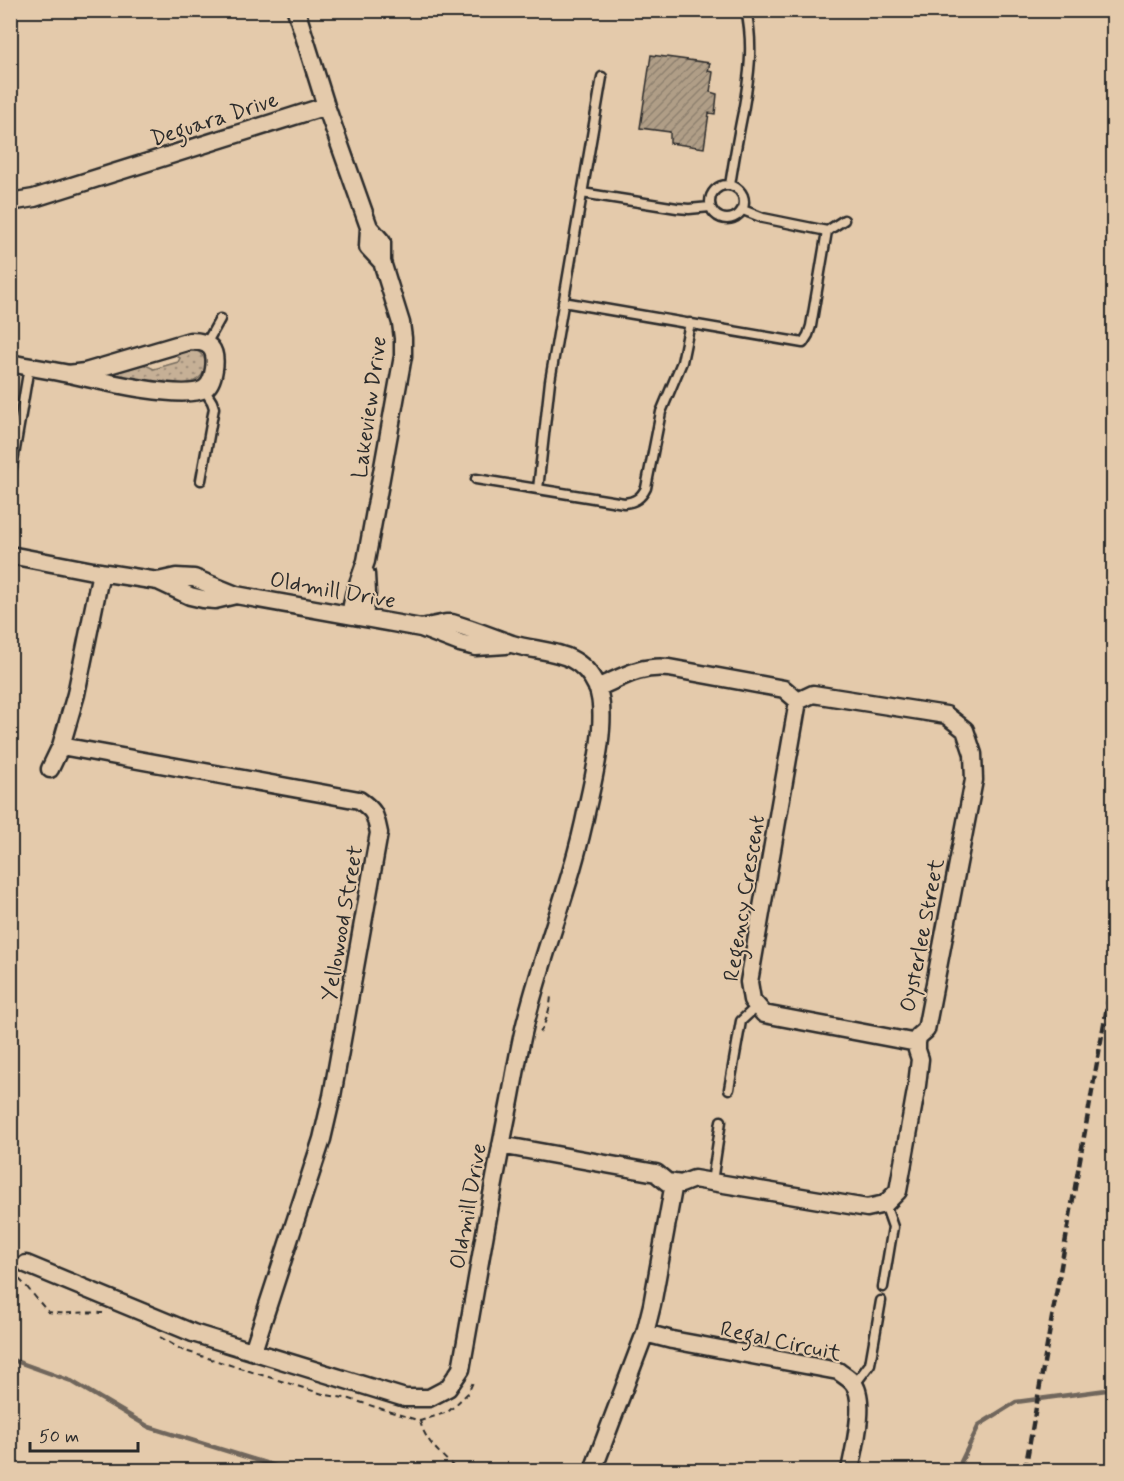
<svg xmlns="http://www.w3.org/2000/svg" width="1124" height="1481" font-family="Mynerve,sans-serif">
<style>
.grass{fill:url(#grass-dots);stroke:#786e60;stroke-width:1.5}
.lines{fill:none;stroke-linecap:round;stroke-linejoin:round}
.stream{stroke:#6f665b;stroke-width:4.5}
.building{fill:url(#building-hatch);stroke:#2b2b2b;stroke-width:1.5}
.service-casing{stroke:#2b2b2b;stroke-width:13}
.minor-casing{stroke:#2b2b2b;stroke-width:21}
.path{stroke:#2b2b2b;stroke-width:2;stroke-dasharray:6 4.5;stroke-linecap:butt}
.service{stroke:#e4caab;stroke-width:8}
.minor{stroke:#e4caab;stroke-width:16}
.rail{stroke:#2b2b2b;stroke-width:4.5;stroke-dasharray:9 4.5;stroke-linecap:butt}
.labels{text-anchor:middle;stroke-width:4.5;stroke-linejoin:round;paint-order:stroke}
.street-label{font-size:22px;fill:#2b2b2b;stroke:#e4caab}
</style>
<defs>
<pattern id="grass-dots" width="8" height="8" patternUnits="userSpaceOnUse" patternTransform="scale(1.5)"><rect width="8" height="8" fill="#c6b096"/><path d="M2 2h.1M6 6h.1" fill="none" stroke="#a18f7b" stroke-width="1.8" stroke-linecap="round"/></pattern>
<pattern id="building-hatch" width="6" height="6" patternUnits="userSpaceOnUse" patternTransform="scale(1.5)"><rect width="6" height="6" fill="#b09e87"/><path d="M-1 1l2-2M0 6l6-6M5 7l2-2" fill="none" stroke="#8f816f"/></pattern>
</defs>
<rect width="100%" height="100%" fill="#e4caab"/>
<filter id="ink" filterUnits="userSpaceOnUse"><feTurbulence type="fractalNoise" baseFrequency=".0167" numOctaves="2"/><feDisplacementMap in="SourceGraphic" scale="12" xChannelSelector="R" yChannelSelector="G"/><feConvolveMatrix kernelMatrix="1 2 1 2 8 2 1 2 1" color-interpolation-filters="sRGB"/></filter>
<g filter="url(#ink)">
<path class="grass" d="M195,349C202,353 207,360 205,368C199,398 134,380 114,377L113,372L139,362L154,369L178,362L180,358L173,354V351Z"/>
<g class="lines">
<path class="stream" d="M10,1359L71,1381L149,1427L288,1470
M960,1470L961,1462L979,1425L1016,1402L1114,1389"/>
</g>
<path class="building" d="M651,55L710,63L708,71L713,72L710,92L717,94L715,114L709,113L704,148L670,143V132L640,128Z"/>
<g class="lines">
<defs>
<path id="service" d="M710 202a17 17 0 1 1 34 0a17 17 0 1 1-34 0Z
M730,185C734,160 738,136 743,112C749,78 754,45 746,10
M582,193L677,208L689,209L710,207
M827,231L844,220
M563,302L803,343L808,335L811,326L827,231L763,218L743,210
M206,344L220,319
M10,479L29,367
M476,479L624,503C635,502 641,498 646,488L661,412L682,362L690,323
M201,480L214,408L212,402L204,389
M538,489L550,381L602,77
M729,1089L741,1021L757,1006
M712,1182L721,1121
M883,1287L893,1227L885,1204
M855,1384L870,1364L881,1301"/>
<path id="minor" d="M296,10L326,106L369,227L368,247L382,262
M10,202L34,198L326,106
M10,363C30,367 50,370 69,374C96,380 183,401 204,389C211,385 213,376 214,369C217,349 210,341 190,341L85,372L68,374
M10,555L93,571L158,581L190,596L203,599L215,600L236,595
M158,581L176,577L194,578L236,595L421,628L460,643L476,647L506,645
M350,615L354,595L366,561L403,356V338L401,323L382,262V242L369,227
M364,617L367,593L366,574
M798,701L749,982L752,1000L764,1014L917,1043
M61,746L359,800C375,811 375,814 379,833L332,1096L322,1139L253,1351
M50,769L61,746L76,694L101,572
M501,1145L656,1173L667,1182L681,1184L694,1179L712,1182L867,1208L885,1204L898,1191L917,1085L920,1059L917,1050V1043L918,1037L926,1030L974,780L973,754L965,730L946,715L813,694L798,701L784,689L669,668C640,665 622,677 597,688
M26,1264L193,1333L405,1398H429L448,1388L461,1369C477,1281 491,1193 509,1106C515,1076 519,1046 527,1017C545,946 573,879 587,808C594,777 609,715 597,687C579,648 546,654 512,644C492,637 473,629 452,623H446L421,628
M645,1333L672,1340L838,1371C843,1375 849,1378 853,1383C867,1399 854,1450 850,1470
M593,1470L645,1333L652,1305L674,1183"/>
</defs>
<use href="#service" class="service-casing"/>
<use href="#minor" class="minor-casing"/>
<path class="path" d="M540,1033C546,1022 551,1007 551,993
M19,1279L26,1286L48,1312C66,1315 84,1311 103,1313
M160,1337L182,1350L326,1395L350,1399L420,1421L448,1412L468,1393L474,1380
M420,1421C425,1442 443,1456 457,1470"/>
<use href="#service" class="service"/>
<use href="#minor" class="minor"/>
<path class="rail" d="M1025,1470L1114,967"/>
</g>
</g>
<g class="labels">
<g class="street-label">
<text transform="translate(214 118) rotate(-18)" y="8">Deguara Drive</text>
<text transform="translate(368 407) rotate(-82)" y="8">Lakeview Drive</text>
<text transform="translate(333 589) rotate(10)" y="8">Oldmill Drive</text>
<text transform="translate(743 898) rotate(-81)" y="8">Regency Crescent</text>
<text transform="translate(341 923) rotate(-80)" y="8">Yellowood Street</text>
<text transform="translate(921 935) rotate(-79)" y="8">Oysterlee Street</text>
<text transform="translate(467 1206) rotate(-80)" y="8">Oldmill Drive</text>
<text transform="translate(781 1340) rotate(12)" y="8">Regal Circuit</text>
</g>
</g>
<rect width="1124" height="1481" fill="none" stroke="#e4caab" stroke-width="36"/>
<rect x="18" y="18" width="1088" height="1445" fill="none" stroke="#2b2b2b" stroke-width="2" filter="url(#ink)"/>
<path d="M30 1442v9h108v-9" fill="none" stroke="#2b2b2b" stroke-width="3"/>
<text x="39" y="1442" font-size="18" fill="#2b2b2b" stroke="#e4caab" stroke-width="4.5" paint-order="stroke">50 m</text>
</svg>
